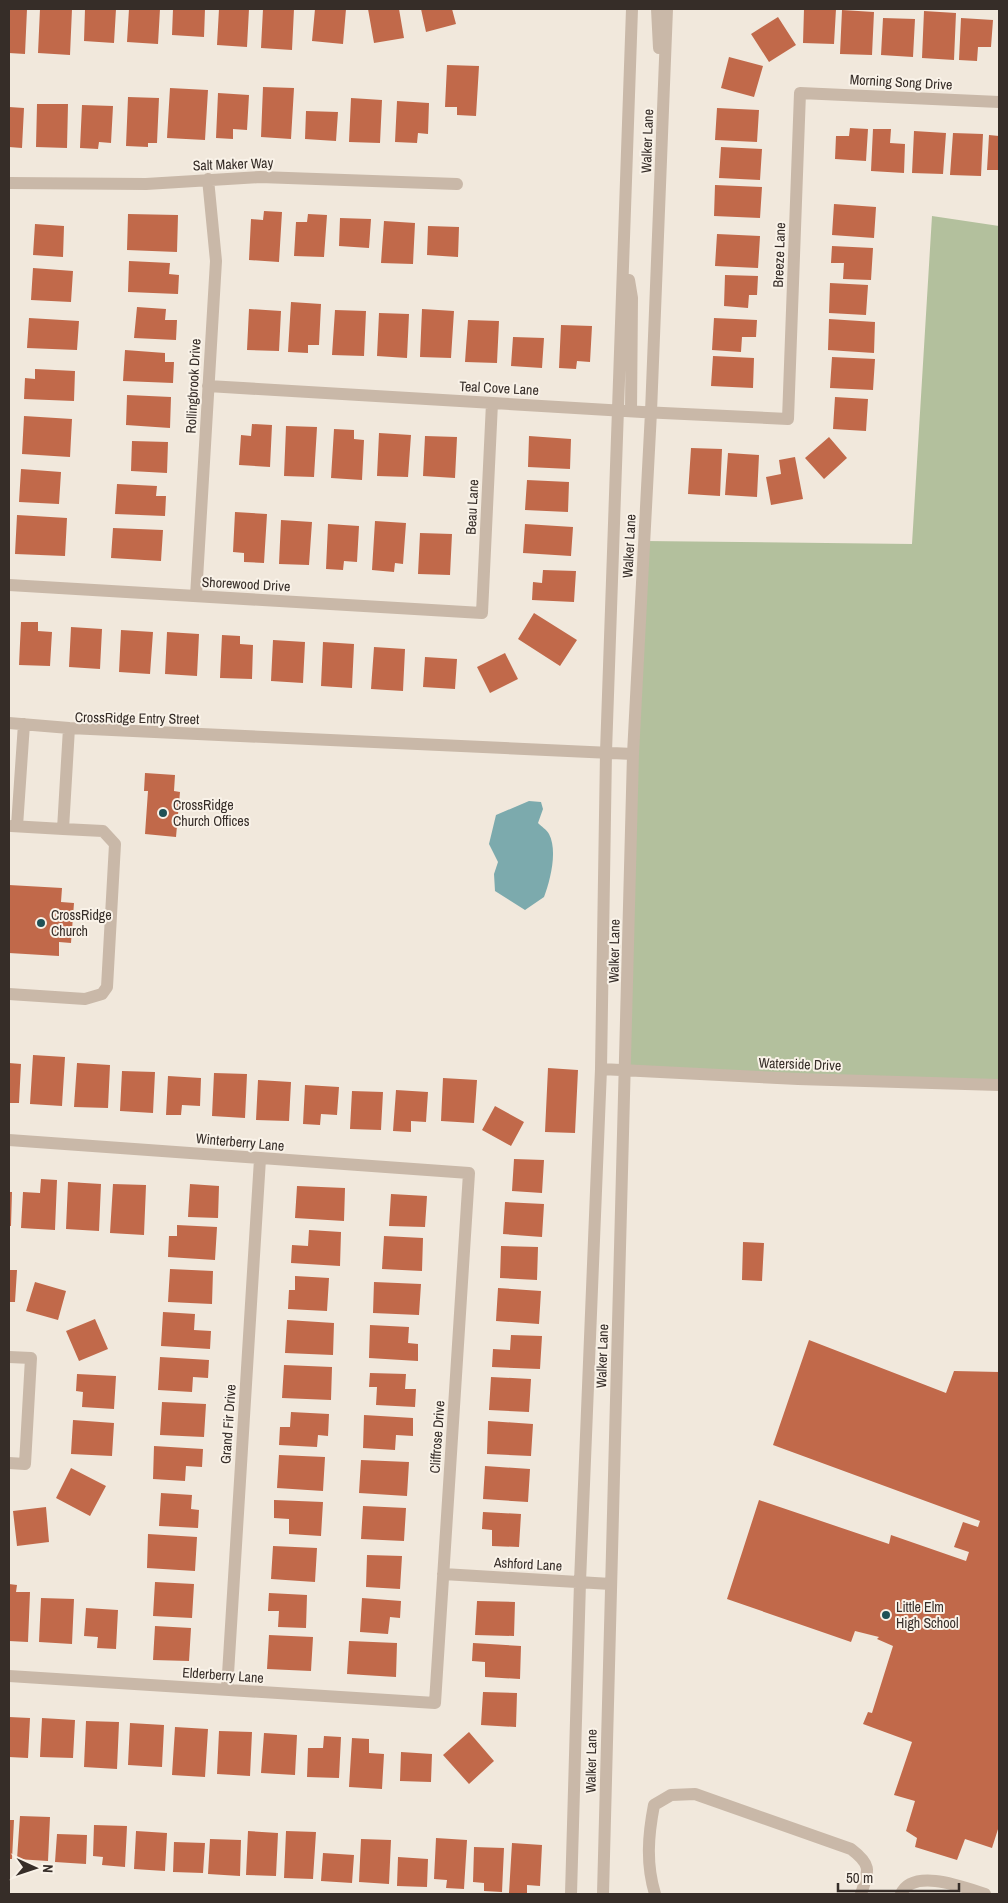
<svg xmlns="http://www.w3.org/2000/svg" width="1008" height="1903" font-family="'Archivo Narrow',sans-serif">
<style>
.green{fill:#b3c09d}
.water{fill:#7caaad}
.building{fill:#c1694a}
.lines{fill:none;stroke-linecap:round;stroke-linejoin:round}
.minor{stroke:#c9b8a8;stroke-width:12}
.poi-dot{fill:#1f5156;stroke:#f9f2e8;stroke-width:2}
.labels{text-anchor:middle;stroke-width:4;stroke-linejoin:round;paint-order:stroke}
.street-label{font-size:14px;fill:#362d28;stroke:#f9f2e8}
.poi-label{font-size:14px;fill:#362d28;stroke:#f9f2e8;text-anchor:start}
</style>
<rect width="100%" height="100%" fill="#f1e8dc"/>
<path class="green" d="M932,216L999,226V1082L626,1070L644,541L912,544Z"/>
<path class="water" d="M529,801L541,802L543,809L538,823C541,826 547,830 549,834C558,851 550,881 544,897L525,910L495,891L494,874L498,862L489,844L496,815Z"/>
<path class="building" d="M9,9H27L25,54L9,53Z
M40,9H72L70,55L38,53Z
M85,9H116L114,43L84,41Z
M129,9H160L158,44L127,42Z
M173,9H205L204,37L172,35Z
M219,9H249L247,47L217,45Z
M263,9H294L292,50L261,48Z
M315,9H346L343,44L312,41Z
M368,9H399L404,38L374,43Z
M421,9H452L456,24L426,32Z
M804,9H836L834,44L803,43Z
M842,10L874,12L872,55L840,54Z
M924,11L956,13L954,60L922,58Z
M778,17L796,45L769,62L751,34Z
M883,18L915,19L913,57L881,55Z
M961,18L993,20L991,47H978L977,61L959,60Z
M729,57L763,66L754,97L721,88Z
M447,65L479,66L476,116L457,115V107H445Z
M263,87L294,88L291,139L261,137Z
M170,88L208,90L205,140L167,138Z
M218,93L249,95L247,130L233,129V139L216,138Z
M128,97L159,98L157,143H148V147L126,146Z
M351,98L382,100L380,143L349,142Z
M397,101L429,103L428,134L418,133L417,143L395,142Z
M37,104H68L67,148L36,147Z
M82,105L113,106L111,143L99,142L98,149L80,148Z
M9,107L24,108L22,148L9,147Z
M717,108L759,110L757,142L715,140Z
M306,111L338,112L336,141L305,139Z
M850,128L868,129L866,161L835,159L836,136H849Z
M873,129H891L890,143L905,144L904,173L871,171Z
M914,131L946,133L943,174L912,173Z
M953,133L983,134L981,176L950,175Z
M989,135L999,136V170H987Z
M721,147L762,149L760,180L719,178Z
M715,185L762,187L760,218L714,216Z
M834,204L876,207L874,238L832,235Z
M264,211L282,212L279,262L249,260L251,219L263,220Z
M128,214L178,215L177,252L127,250Z
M308,214L327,215L324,257L294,256L296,222H307Z
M340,218L371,219L369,248L339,246Z
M384,221L415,223L413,264L381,263Z
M35,224L64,226L63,257L33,255Z
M428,226L459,227L458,257L427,255Z
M717,234L760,236L758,268L715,266Z
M832,246L873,248L871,280L843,279L844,263H831Z
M129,261L170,263L169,274L179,275L178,294L128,292Z
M33,268L73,271L71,302L31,300Z
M725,275L758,276L757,295H749L748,308L724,306Z
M830,283L868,285L866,315L829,313Z
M291,302L321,304L319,345H308V353L288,352Z
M137,307L166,309L165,320H177L176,340L134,338Z
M249,309L281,311L279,351L247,350Z
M422,309L454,311L451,358L420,357Z
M335,310L366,311L364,356L332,355Z
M379,313L409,314L407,358L377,356Z
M29,318L79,321L77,350L27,348Z
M714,318L757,320L756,337H742L741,352L712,350Z
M829,319L875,322L874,353L828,350Z
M468,320L499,321L497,363L465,362Z
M561,325L592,326L590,362L577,361L576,369L559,368Z
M513,337L544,338L542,368L511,366Z
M125,350L165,353V362H174L173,383L123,381Z
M713,356L754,358L753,388L711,386Z
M832,357L875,359L873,390L830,388Z
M35,369L75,371L74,401L24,399L25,378L35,379Z
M127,395L171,397L170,428L126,425Z
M835,397L868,399L866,431L833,429Z
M24,416L72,419L70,457L22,454Z
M252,424L272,425L270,467L239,465L241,435L251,436Z
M286,426L317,427L314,477L284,476Z
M334,429L354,430V439L364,440L362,480L331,478Z
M379,433L411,435L408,477L377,476Z
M425,436L457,437L455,478L423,476Z
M529,436L571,439L570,469L528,467Z
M829,437L847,458L824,479L805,458Z
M132,441L168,442L167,473L131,471Z
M691,448L722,449L720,496L688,494Z
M728,453L759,455L757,497L725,495Z
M795,457L803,499L771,505L766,477L781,474L779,460Z
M21,469L61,472L59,504L19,502Z
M527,480L569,482L568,512L525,510Z
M117,484L157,486L156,496H166L165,516L115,514Z
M235,512L267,514L264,563L244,562V553L233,552Z
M17,515L67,518L65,556L15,554Z
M281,520L312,522L309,565L279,564Z
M375,521L406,523L403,564L395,563L394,572L372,570Z
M328,524L359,526L357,562L344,561L343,570L326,569Z
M525,524L573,527L571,556L523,553Z
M113,528L163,530L161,561L111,558Z
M420,533L452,534L450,575L418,574Z
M543,570L576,571L574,602L532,600L533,582L542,583Z
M534,613L577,640L560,666L518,639Z
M21,622H38V631L52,632L50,666L19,665Z
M71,627L102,629L100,669L69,667Z
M121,630L153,632L150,674L119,672Z
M167,632L199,634L197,676L165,674Z
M222,635L240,636V644L253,645L252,679L220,678Z
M273,640L305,642L303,683L271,681Z
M323,642L354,644L352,688L321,686Z
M374,647L405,649L403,691L371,689Z
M505,653L518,679L490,693L477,667Z
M425,657L457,659L455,689L423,687Z
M145,773L175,775L174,791L180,792L176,837L145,834L148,791H144Z
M9,885L62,888L61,902L74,903L71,943L59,942V956L9,953Z
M33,1055L65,1057L62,1106L30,1104Z
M9,1063L21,1064L19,1103H9Z
M77,1063L110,1065L108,1108L74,1107Z
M548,1068L578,1070L575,1133L545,1132Z
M122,1071L155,1072L153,1113L120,1111Z
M214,1073L247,1074L245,1118L212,1116Z
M168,1076L201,1078L200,1106L182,1105L181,1115H166Z
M443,1078L477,1080L474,1123L441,1121Z
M258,1080L291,1082L289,1121L256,1120Z
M305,1085L339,1087L337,1115L321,1114L320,1125L303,1124Z
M396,1090L428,1092L426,1122L411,1121V1132L393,1131Z
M352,1091L383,1092L381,1130L350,1129Z
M495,1106L524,1122L511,1146L482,1130Z
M514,1159L544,1160L542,1193L512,1191Z
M41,1179L57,1180L55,1230L21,1228L23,1192L40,1193Z
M68,1182L101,1184L99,1231L66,1229Z
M113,1184L146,1185L144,1235L110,1233Z
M190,1184L219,1186L218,1218L188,1217Z
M297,1186L345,1188L344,1221L295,1218Z
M9,1192H12L11,1226H9Z
M391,1194L427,1196L425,1227L389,1226Z
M505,1202L544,1204L542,1237L503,1234Z
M177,1225L217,1227L215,1260L168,1257L169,1236H177Z
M309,1230L341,1232L340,1266L291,1263L292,1245L308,1246Z
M384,1236L423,1238L422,1271L382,1269Z
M743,1242L764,1243L762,1281L742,1280Z
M501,1246L538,1247L537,1280L500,1278Z
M170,1269L213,1271L212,1304L168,1302Z
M9,1270H17L15,1302H9Z
M295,1276L329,1278L327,1311L288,1309L289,1290H295Z
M35,1282L66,1291L58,1320L26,1311Z
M374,1282L421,1284L419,1315L373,1313Z
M498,1288L541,1291L539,1324L496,1321Z
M163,1312L195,1314L194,1330L211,1331L210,1349L161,1346Z
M95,1319L108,1349L79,1361L66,1331Z
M287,1320L334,1323L333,1355L285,1353Z
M370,1325L409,1327L408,1343L418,1344V1361L369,1358Z
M511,1335L542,1336L540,1369L492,1367L493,1349L510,1350Z
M809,1340L946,1393L954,1371L999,1372V1826L992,1848L965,1839L957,1860L915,1847L917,1838L906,1831L915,1801L894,1795L912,1742L863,1724L868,1712L872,1713L893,1646L877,1639L879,1637L855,1631L851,1642L727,1599L759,1500L889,1544L891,1535L966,1561L969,1552L954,1547L963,1522L978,1527L980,1521L773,1445Z
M160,1357L209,1360L208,1378L193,1377L192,1392L158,1390Z
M284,1365L332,1367L331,1400L282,1398Z
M370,1373L406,1374L405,1389H416L415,1407L376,1405L377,1387H369Z
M77,1374L116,1376L114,1409L82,1407L83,1392L76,1391Z
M491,1377L531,1379L529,1412L489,1410Z
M162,1402L206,1404L204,1437L160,1435Z
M291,1412L329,1414L328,1436L318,1435L317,1447L279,1445L280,1427H290Z
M364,1415L413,1418V1436L396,1435L395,1450L363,1448Z
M73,1420L114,1423L112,1456L71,1454Z
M488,1421L533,1424L531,1456L487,1454Z
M154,1446L203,1449L202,1467L186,1466L185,1481L153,1479Z
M279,1455L325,1457L323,1491L277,1488Z
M361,1460L409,1462L407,1496L359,1493Z
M485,1466L530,1469L528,1502L483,1499Z
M71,1468L106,1486L90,1516L56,1498Z
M161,1493L192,1495L191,1509L199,1510L198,1528L159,1526Z
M274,1500L323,1502L321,1536L289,1534V1519L274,1518Z
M363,1506L406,1508L404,1541L361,1539Z
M46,1507L49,1542L17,1546L13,1511Z
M483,1512L521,1514L519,1547L492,1546V1530L482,1529Z
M148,1534L197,1537L195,1571L147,1568Z
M273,1546L317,1548L315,1582L271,1579Z
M367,1555L402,1556L400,1589L366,1587Z
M155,1582L194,1584L192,1618L153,1616Z
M9,1584L17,1585L16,1592H30L28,1642L9,1641Z
M269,1593L307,1595L306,1628L278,1627L279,1611H268Z
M41,1598L74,1599L72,1644L39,1642Z
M362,1598L401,1601L400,1618L390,1617L388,1634L360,1632Z
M477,1601L515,1602L514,1636L475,1635Z
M86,1608L118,1610L116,1649L97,1648L98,1637L84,1636Z
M155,1626L191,1628L189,1661L153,1660Z
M269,1635L313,1637L311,1671L267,1669Z
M349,1641L397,1643L396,1677L347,1674Z
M473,1643L521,1646L520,1679L485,1677V1662L472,1661Z
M483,1692L517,1693L516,1727L481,1725Z
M9,1717L30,1718L28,1758L9,1757Z
M42,1718L75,1720L73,1758L40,1757Z
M86,1721L119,1722L117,1769L84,1767Z
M130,1723L164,1725L162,1767L128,1765Z
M175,1727L208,1729L205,1777L172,1775Z
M219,1731L252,1732L250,1776L217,1774Z
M469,1732L494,1761L469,1784L443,1755Z
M264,1733L297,1735L295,1775L261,1773Z
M324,1736L341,1737L339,1778L307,1777L308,1748H323Z
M352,1738L369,1739V1753L384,1754L382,1789L349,1787Z
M401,1752L432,1754L431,1782L400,1781Z
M20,1816L50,1817L48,1861L17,1859Z
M9,1820H14L12,1859H9Z
M94,1825L127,1826L125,1867L102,1865L103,1857L93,1856Z
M136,1831L167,1833L165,1871L134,1869Z
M248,1831L278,1833L276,1876L246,1875Z
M286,1831L316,1832L313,1879L284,1878Z
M57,1834L87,1835L86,1864L55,1862Z
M436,1838L467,1840L464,1889L446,1888L447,1880L434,1879Z
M210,1839L241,1840L240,1876L208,1874Z
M361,1839L391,1840L389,1884L359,1882Z
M174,1842L205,1843L203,1873L173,1872Z
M512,1843L542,1845L540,1886L527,1885V1894L509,1893Z
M474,1847L504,1848L502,1892L484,1891V1883L473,1882Z
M323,1853L354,1855L352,1883L321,1881Z
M398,1857L428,1859L427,1887L397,1886Z"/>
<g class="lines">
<path class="minor" d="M657,9L659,48
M9,183L146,184L260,177L457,184
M629,280L632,298L631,411
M208,386L642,412L788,419L800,93L999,102
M9,585L482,613L492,403
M196,596L216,261L208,179
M9,723L69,728
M11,826L63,829
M17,826L24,724
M9,994L85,999L102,994L107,987L115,844L103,831L63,829L69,728L633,754
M601,1069L798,1079L999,1085
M9,1140L469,1173L435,1703L9,1676
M9,1357L31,1358L25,1464L9,1463
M443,1574L611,1584
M227,1690L260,1159
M571,1894L580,1582L601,1069L606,752L632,9
M603,1894L633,754L651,412L667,9
M655,1894C646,1864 648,1836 654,1805L671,1795L695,1794L851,1849C872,1865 869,1870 861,1894
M901,1894C913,1867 966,1888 985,1894"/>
</g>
<g class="poi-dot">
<circle cx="163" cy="813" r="5"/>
<circle cx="41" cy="923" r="5"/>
<circle cx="886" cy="1615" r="5"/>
</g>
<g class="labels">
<g class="street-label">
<text transform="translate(901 82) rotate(3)" y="5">Morning Song Drive</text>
<text transform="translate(647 141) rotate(-88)" y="5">Walker Lane</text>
<text transform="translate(233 164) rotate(-2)" y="5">Salt Maker Way</text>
<text transform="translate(779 255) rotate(-88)" y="5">Breeze Lane</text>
<text transform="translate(193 386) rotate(-87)" y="5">Rollingbrook Drive</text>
<text transform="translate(499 388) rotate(3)" y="5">Teal Cove Lane</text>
<text transform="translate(472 507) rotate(-87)" y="5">Beau Lane</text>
<text transform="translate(629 546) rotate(-87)" y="5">Walker Lane</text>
<text transform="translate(246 584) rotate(3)" y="5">Shorewood Drive</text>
<text transform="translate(137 718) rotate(1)" y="5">CrossRidge Entry Street</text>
<text transform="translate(614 951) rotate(-89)" y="5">Walker Lane</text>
<text transform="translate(800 1064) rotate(2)" y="5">Waterside Drive</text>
<text transform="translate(240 1142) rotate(5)" y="5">Winterberry Lane</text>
<text transform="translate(602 1356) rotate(-88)" y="5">Walker Lane</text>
<text transform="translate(228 1424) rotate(-86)" y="5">Grand Fir Drive</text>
<text transform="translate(437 1437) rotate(-86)" y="5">Cliffrose Drive</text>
<text transform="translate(528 1564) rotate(3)" y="5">Ashford Lane</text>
<text transform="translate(223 1675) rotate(4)" y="5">Elderberry Lane</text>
<text transform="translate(591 1761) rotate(-89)" y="5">Walker Lane</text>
</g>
<g class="poi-label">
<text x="173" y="810">CrossRidge<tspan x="173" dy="16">Church Offices</tspan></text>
<text x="51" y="920">CrossRidge<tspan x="51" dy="16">Church</tspan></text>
<text x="896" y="1612">Little Elm<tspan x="896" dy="16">High School</tspan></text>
</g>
</g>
<rect width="1008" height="1903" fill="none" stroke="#362d28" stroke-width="20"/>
<g transform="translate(35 1868) rotate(93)" stroke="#f9f2e8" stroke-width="4" paint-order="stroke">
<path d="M0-4L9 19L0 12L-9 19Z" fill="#362d28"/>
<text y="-8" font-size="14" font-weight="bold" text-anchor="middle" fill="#362d28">N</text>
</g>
<path d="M838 1883v8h121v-8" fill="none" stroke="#362d28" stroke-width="2.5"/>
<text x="846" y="1883" font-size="15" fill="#362d28" stroke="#f9f2e8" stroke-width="4" paint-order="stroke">50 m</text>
</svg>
